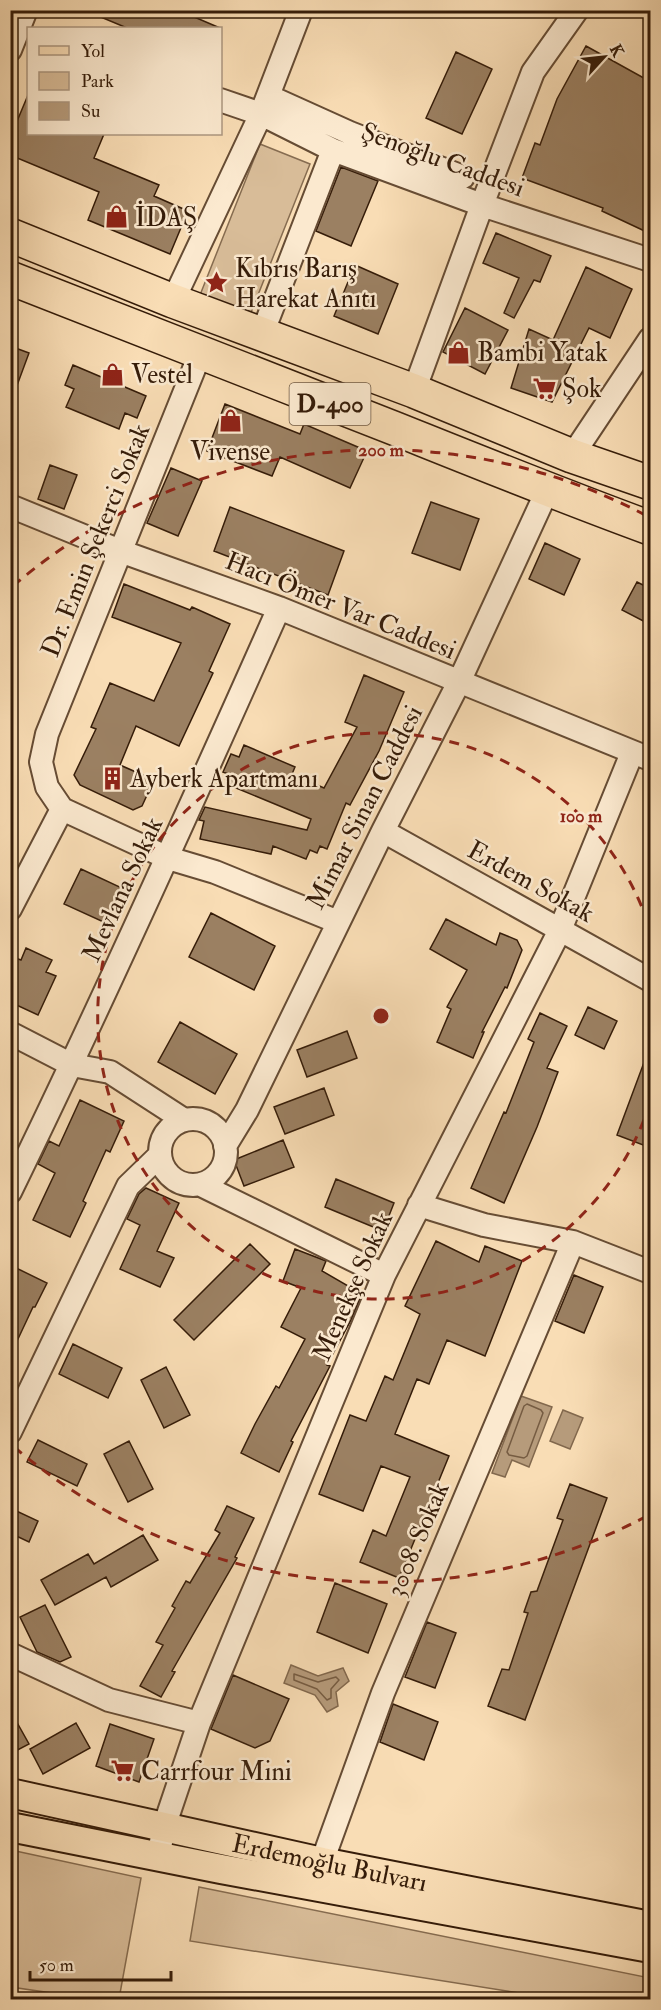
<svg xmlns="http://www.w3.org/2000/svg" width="661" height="2010" font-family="'IM FELL Double Pica',serif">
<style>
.green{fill:#d8bc98;stroke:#866c50;stroke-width:1.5}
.water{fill:#b69b7b;stroke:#82684d;stroke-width:1.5}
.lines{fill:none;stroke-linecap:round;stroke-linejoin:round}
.shore{stroke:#765c42;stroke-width:1.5}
.building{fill:#9b8062;stroke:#351c09;stroke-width:1.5}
.minor-casing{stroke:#664c34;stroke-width:26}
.major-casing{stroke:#351c09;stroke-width:32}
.highway-casing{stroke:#351c09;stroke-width:36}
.minor{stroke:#fbe9cf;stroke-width:22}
.major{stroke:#f9ddb5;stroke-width:28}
.highway{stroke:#f9ddb5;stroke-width:33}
.ring{fill:none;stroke:#8f2418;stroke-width:3;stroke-dasharray:10 8}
.labels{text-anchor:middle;stroke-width:5;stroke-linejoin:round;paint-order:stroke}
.shield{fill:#fbe9cf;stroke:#705a44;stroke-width:1.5}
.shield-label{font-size:24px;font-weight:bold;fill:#351c09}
.street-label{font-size:26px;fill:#351c09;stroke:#fbe9cf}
.poi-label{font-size:26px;fill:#351c09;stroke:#fbe9cf;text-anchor:start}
.centre{fill:#8f2418;stroke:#fbe9cf;stroke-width:3}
.ring-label{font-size:18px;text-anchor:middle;font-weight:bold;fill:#8f2418;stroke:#fbe9cf;stroke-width:5;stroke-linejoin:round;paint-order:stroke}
</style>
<rect width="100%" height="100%" fill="#f9ddb5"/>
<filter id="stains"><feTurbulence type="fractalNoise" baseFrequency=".00333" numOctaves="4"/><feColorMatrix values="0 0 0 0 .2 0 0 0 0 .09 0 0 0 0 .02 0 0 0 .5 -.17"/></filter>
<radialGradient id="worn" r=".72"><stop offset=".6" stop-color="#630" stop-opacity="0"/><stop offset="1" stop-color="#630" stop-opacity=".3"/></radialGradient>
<path class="green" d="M260,144L310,164L250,315L200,295Z
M11,1850L141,1878L119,1999H93L11,1987Z
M199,1887L650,1978V1999H557L190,1941Z"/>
<path class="water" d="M521,1396L552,1407L529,1467L512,1460L505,1477L492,1473Z
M563,1410L583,1418L570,1449L550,1441Z
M291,1665L318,1676L343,1668L349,1681L336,1692L338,1706L327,1712L315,1695L284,1683Z"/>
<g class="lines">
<path class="shore" d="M527,1404L541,1410L543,1413L527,1456L524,1458L509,1455L507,1452L524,1406Z
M294,1674L318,1682L336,1677L339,1680L331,1689V1698L327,1700L317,1689L294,1680Z"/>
</g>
<path class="building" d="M84,10H178L220,28H127Z
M586,46L651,82V234L602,211L603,208L522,178L535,143L540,145L557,99Z
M456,52L492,69L462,134L426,118Z
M28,95V134H104L94,158L159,185L154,196L188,211L170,254L88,220L99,192L10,155V138Z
M341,167L378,181L351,246L316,231Z
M496,233L551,256L540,282L534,280L514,318L504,313L519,278L483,263Z
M355,265L398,284L378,334L334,316Z
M586,267L632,289L610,338L589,328L552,402L511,388L529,329L553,340Z
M465,308L508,330L485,374L443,352Z
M10,346L29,353L12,399H10Z
M73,365L146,396L137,418L125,413L119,429L66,407L74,389L65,385Z
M225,404L300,434L304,424L367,451L350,488L280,457L272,476L207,451Z
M50,465L77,475L64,509L38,499Z
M171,468L202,481L178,536L147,523Z
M431,502L479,519L460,570L412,553Z
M230,507L344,551L328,595L214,551Z
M545,543L580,559L564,595L529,579Z
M637,582L651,589V625L622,610Z
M124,584L190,610L192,607L230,624L209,671L213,673L179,746L136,726L120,765L154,780L142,806L133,810L80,785L74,775L96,729L91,727L110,683L154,701L181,643L112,617Z
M364,675L404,692L379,751L350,805L346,803L327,849L320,846L317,853L310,850L306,859L273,846L271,854L200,839L204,821L199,820L205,807L307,830L311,819L229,785L233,776L223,772L231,754L239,757L244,745L295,767L292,774L324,788L357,727L345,722Z
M81,869L124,889L108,924L64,904Z
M211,913L275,946L254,990L189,957Z
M446,919L496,945L500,933L517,940L522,950L507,988L505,987L482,1032H484L473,1058L437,1042L451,1009L447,1007L467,970L430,949Z
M26,948L52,960L46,972L56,976L38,1015L10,1002V956L21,960Z
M588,1007L617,1021L604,1049L575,1035Z
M540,1013L567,1026L547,1068L558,1072L537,1127L504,1203L471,1188L504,1112L506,1113L534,1042L528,1039Z
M180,1022L237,1054L215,1094L158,1062Z
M347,1031L357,1058L307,1077L297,1050Z
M649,1049H651V1148L617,1135Z
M324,1088L334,1115L285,1134L274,1107Z
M80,1100L124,1121L110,1152L106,1150L83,1201L86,1203L70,1237L33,1220L55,1173L38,1164L49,1141L59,1146Z
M283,1140L294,1167L244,1186L234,1160Z
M336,1179L394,1203L383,1231L325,1207Z
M146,1188L179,1203L157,1251L174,1258L160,1287L120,1269L140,1225L127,1219L139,1194Z
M436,1241L479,1262L485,1246L522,1261L485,1356L447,1340L429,1384L417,1379L395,1434L449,1456L399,1578L360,1562L373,1530L386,1536L410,1477L381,1466L363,1511L319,1494L350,1415L366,1421L385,1376L393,1380L420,1314L405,1306Z
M250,1244L270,1264L194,1340L174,1320Z
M295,1249L326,1261L322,1271L362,1294L351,1320L327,1365L330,1366L291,1441L293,1442L279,1472L241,1453L255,1424L276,1386L279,1388L305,1339L281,1327L301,1288L283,1281Z
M10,1265L47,1283L35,1307H33L10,1356Z
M574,1275L603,1287L584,1333L555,1321Z
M73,1344L122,1368L108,1398L59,1374Z
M166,1367L190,1415L164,1428L141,1380Z
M38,1440L87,1464L77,1486L27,1462Z
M129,1441L153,1489L128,1502L104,1454Z
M570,1484L607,1498L525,1720L488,1706L502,1669L509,1670L528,1613L524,1612L531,1592L537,1591L563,1520L557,1518Z
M227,1506L254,1518L235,1557L237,1558L172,1671L175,1672L161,1697L140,1686L163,1645L156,1642L175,1608L172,1606L186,1581L190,1583L220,1533L215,1530Z
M10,1508L38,1521L29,1542L10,1533Z
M143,1535L158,1560L111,1587L106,1577L55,1605L41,1580L88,1554L94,1564Z
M335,1583L387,1604L368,1653L317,1632Z
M45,1605L71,1657L60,1662L37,1652L20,1617Z
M427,1622L456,1633L435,1688L405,1677Z
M233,1675L289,1699L270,1741L255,1748L211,1729Z
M393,1704L438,1722L424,1760L380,1742Z
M10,1710L29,1744L10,1754Z
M76,1723L90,1748L43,1774L30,1749Z
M110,1724L154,1739L139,1782L96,1766Z"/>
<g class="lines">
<defs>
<path id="minor" d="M10,50L26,10
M268,96L350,133L463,177
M220,100L261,114L333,150L482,205L650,260
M173,301L261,114L301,10
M262,334L333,150
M414,391L482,205L533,72L577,10
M572,456L650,339
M10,506L120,551L279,608L650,759
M62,809L168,858L215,872L338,922
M383,831L650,980
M10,909L62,809L47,787L41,762L47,734L200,354
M10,1033L72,1065L110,1072L184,1120
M160 1152a33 33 0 1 1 66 0a33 33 0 1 1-66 0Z
M225,1146L247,1110L383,831L459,682L547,491
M201,1185L384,1275
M10,1192C104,999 192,804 279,608
M419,1205L484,1225L573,1242L650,1272
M10,1432L128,1186L159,1156
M10,1654L109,1700L199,1723
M158,1857L164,1827L199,1723L384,1275L560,930L632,753
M322,1862L383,1693L573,1242"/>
<g id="major">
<path id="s1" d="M10,1793L322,1862L650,1926"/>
<path d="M10,1827L221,1869L650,1948"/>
</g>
<path id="highway" d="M10,235L173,301L414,391L572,456L650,483
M10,278C139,329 268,378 396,429C481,463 565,497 650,528"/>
</defs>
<use href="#minor" class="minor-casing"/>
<use href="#major" class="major-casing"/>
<use href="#highway" class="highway-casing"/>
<use href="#minor" class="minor"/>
<use href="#major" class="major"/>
<use href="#highway" class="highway"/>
</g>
<g class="ring">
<path d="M650 1103A283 283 0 1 1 650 929"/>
<path d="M647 1516A566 566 0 0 1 13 1446M13 586A566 566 0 0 1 647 516"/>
</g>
<defs>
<symbol id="shop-bare" viewBox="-9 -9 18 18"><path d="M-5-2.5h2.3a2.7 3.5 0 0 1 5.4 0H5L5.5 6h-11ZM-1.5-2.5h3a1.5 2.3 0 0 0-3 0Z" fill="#8f2418" stroke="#fbe9cf" stroke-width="2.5" paint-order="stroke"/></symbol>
<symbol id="sight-bare" viewBox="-9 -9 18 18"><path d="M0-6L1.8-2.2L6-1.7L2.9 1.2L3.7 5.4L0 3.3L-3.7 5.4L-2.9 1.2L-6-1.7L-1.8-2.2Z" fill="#8f2418" stroke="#fbe9cf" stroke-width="2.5" paint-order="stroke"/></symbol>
<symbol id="supermarket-bare" viewBox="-9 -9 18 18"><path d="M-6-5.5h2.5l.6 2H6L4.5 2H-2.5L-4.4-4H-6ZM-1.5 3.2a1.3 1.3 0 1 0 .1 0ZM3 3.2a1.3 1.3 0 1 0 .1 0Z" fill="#8f2418" stroke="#fbe9cf" stroke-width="2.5" paint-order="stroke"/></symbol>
<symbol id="building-bare" viewBox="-9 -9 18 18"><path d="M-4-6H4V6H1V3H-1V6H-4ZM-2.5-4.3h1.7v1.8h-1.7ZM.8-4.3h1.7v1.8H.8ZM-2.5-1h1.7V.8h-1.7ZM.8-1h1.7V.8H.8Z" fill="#8f2418" stroke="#fbe9cf" stroke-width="2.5" paint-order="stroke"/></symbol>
</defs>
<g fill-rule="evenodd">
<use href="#shop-bare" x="100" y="200" width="33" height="33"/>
<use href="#sight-bare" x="200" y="266" width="33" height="33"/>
<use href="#shop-bare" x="442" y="336" width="33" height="33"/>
<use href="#shop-bare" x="96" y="358" width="33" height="33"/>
<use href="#supermarket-bare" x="528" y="372" width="33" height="33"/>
<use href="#shop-bare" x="214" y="404" width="33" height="33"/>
<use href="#building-bare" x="96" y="762" width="33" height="33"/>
<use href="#supermarket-bare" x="106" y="1754" width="33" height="33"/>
</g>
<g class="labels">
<rect class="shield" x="289.5" y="383" width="81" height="42" rx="4.5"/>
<g class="shield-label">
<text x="330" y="412">D-400</text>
</g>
<g class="street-label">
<text transform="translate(443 159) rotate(20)" y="9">Şenoğlu Caddesi</text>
<text transform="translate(95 540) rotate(-68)" y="9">Dr. Emin Şekerci Sokak</text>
<text transform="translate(341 605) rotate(22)" y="9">Hacı Ömer Var Caddesi</text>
<text transform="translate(364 807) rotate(-63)" y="9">Mimar Sinan Caddesi</text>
<text transform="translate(531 881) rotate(29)" y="9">Erdem Sokak</text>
<text transform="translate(122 889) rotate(-65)" y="9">Mevlana Sokak</text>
<text transform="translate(352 1286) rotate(-66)" y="9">Menekşe Sokak</text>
<text transform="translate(417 1539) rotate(-67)" y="9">3008. Sokak</text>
<text dy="9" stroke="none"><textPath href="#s1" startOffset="327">Erdemoğlu Bulvarı</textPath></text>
</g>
<g class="poi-label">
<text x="135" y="226">İDAŞ</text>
<text x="235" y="277">Kıbrıs Barış<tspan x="235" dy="30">Harekat Anıtı</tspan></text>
<text x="477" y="361">Bambi Yatak</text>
<text x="131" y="383">Vestel</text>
<text x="562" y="397">Şok</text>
<text x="230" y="460" text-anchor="middle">Vivense</text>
<text x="130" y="787">Ayberk Apartmanı</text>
<text x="141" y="1780">Carrfour Mini</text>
</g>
</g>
<circle cx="381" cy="1016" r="9" class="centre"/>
<g class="ring-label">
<text x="381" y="456">200 m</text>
<text x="581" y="822">100 m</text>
</g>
<rect width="661" height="2010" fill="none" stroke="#f9ddb5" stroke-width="36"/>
<rect x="12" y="12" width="637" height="1986" fill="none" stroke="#351c09" stroke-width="3"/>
<rect x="18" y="18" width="625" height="1974" fill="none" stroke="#351c09" stroke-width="1.5"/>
<rect x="27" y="27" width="195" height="108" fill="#fbe9cf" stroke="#ac9780" stroke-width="1.5"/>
<rect x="39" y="46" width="30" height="9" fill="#f9ddb5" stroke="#ac9780" stroke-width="1.5"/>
<text x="81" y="57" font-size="18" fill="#351c09">Yol</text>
<rect x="39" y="72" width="30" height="18" fill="#d8bc98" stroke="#ac9780" stroke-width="1.5"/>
<text x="81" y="87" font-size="18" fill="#351c09">Park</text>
<rect x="39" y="102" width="30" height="18" fill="#b69b7b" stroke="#ac9780" stroke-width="1.5"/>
<text x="81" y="117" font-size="18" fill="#351c09">Su</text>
<g transform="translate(604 57) rotate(63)" stroke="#fbe9cf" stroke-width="4.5" paint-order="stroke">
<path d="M0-4.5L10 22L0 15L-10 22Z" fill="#351c09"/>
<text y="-9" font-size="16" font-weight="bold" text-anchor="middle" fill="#351c09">K</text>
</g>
<path d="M30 1971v9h141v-9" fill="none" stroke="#351c09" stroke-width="3"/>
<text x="39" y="1971" font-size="18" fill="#351c09" stroke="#fbe9cf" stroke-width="4.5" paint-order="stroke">50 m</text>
<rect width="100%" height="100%" filter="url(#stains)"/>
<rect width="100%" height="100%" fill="url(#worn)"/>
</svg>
